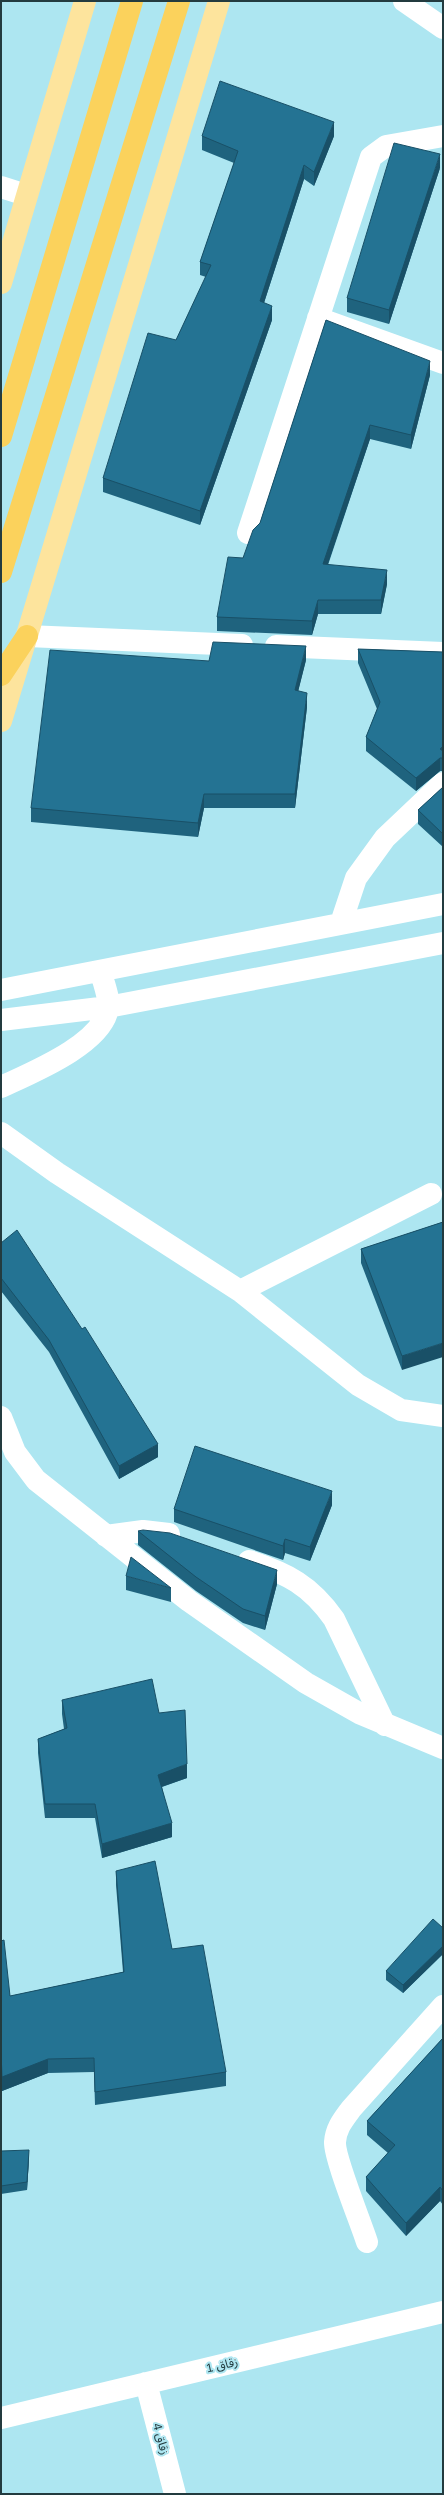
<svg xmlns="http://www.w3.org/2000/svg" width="444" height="2495" font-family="Helvetica,'Noto Sans Arabic',sans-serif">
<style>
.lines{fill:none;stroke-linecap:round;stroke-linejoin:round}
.minor{stroke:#fff;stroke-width:22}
.major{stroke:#fde49d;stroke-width:22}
.highway{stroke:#fbd25c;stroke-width:22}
.wall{fill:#1f637e}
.shaded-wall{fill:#195067}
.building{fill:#247393;stroke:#195067}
.labels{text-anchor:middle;stroke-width:4;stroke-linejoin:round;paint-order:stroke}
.street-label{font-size:12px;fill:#233b3f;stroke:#ade6f1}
</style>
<rect width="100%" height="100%" fill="#ade6f1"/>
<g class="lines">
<path class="minor" d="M404,1L443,28
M1,187L26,195
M318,318L443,363
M248,533L371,157L386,146L443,136
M27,636L242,645
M276,646L443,653
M341,923L356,878L385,838L443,783
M1,990L443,904
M1,1020L108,1007L443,943
M1,1087C31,1073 103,1044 108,1008C110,998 103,982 101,972
M1,1133L57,1173L240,1291L358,1385L401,1410L443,1416
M240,1291L431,1194
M1,1417L15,1452L36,1480L189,1601L306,1683L359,1713L443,1748
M106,1536L143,1531L169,1534
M249,1561C288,1574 310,1585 334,1619L385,1725
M367,2242C361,2223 334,2157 335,2142C336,2128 343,2120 351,2109L443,2006
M146,2383L175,2494
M1,2418L443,2312"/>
<path class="major" d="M1,283L85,1
M1,721L219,1"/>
<path class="highway" d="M1,436L132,1
M1,572L179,1
M1,675L27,636"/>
</g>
<path class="wall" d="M202,136H334L314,186L304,179L264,303L272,320L200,525L103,492V478L176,340L206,277L200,275V262L234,163L202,150Z
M440,168L389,324L347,312V298Z
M326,320L430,375L411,449L370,439L328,565L387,584L381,614H318L312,635L217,631V617L243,558L260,523Z
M358,649L443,652V771H440L416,791L366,751V737L377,709L358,663Z
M306,660L298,691L307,707L295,808H204L198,837L31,822V808Z
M443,787V847L418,824V810Z
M443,1222L402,1370L361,1263V1249Z
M1,1243L158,1457L119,1479L49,1352L1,1291Z
M332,1505L310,1561L285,1553L283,1560L174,1522V1509Z
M138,1531L277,1584L265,1630L243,1623L196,1591L138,1545Z
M126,1576L171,1588V1602L126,1590Z
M62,1700L159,1713L187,1778L162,1787L172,1837L102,1858L95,1818H45L38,1753V1739L64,1729L62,1714Z
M116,1871L172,1949L226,2072V2086L95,2105L94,2072L48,2073L2,2091L1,2065V1941L10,1996L123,1972L116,1885Z
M443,1928V1954L403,1993L386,1980V1971Z
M443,2038V2205L440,2201L406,2236L366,2191V2177L388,2153L367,2135V2121Z
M1,2151L29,2158L27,2190L1,2194Z"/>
<path class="shaded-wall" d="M334,122V136L314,186V172Z
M440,154V168L389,324V310Z
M304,165V179L260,315V301Z
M272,306V320L200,525V511Z
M430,361V375L411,449V435Z
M370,425V439L323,578V564Z
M387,570V584L381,614V600Z
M318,600V614L312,635V621Z
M306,646V660L295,704V690Z
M307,693V707L295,808V794Z
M443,746V758L440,749Z
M440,758V771L416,791V778Z
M204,794V808L198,837V823Z
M443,1343V1357L402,1370V1356Z
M158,1444V1457L119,1479V1466Z
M332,1491V1505L310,1561V1547Z
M285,1539V1553L283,1560V1546Z
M277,1570V1584L265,1630V1616Z
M187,1764V1778L158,1788V1775Z
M172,1823V1837L102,1858V1844Z
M443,1946V1954L403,1993V1985Z
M48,2059V2073L2,2091V2077Z
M29,2150V2158L27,2190V2182Z
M440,2187V2201L406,2236V2223Z"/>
<path class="building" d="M220,81L334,122L314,172L304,165L260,301L272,306L200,511L103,478L148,333L176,340L211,265L200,262L238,151L202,136Z
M394,143L440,154L389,310L347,298Z
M326,320L430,361L411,435L370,425L323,564L387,570L381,600H318L312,621L217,617L228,557L243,558L253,530L260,523Z
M213,642L306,646L295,690L307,693L295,794H204L198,823L31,808L50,650L209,661Z
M358,649L443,652V746L440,749L443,751V758H440L416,778L366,737L380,702Z
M443,787V834L418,810Z
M443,1222V1343L402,1356L361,1249Z
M17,1230L82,1329L85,1327L158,1444L119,1466L49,1340L1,1278V1243Z
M195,1446L332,1491L310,1547L285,1539L283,1546L174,1509Z
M143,1530L170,1533L277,1570L265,1616L243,1609L196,1577L138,1531Z
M131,1557L171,1588L126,1576Z
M152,1679L159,1713L185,1710L187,1764L158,1775L172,1823L102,1844L95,1804H45L38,1739L67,1728L62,1700Z
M155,1861L172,1949L203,1945L226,2072L95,2092L94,2058L48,2059L2,2077L1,2052V1941L4,1940L10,1996L124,1972L116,1871Z
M433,1919L443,1928V1946L403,1985L386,1971Z
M443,2038V2191L440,2187L406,2223L366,2177L395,2145L367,2121Z
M29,2150L27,2182L1,2186V2151Z"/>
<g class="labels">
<g class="street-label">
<text transform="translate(222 2365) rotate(-13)" y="4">زقاق 1</text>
<text transform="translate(161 2439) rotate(75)" y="4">زقاق 4</text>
</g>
</g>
<rect width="444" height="2495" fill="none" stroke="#233b3f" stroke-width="4"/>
</svg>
